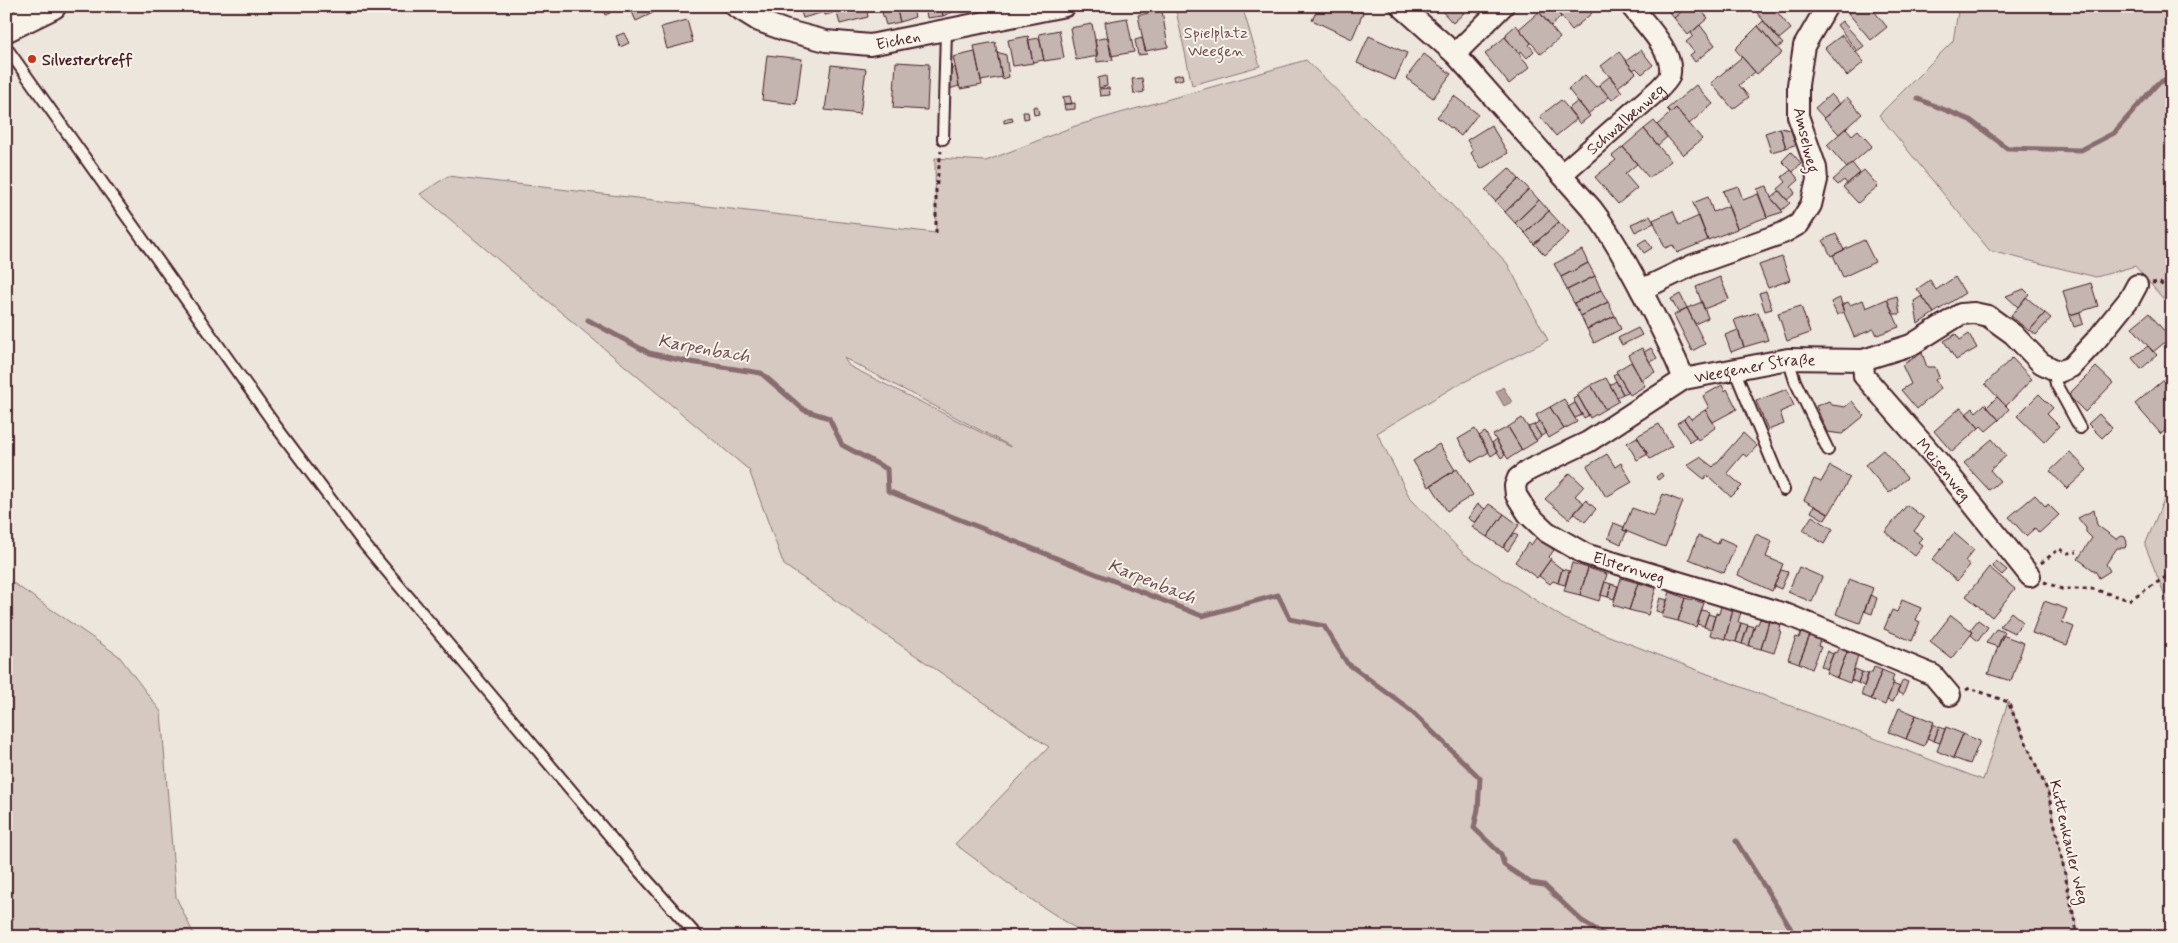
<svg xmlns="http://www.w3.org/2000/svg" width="2178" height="943" font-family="Mynerve,sans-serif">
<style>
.green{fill:#d5c9c2;stroke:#907476;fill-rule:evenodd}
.water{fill:#b39f9d;stroke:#896c6f}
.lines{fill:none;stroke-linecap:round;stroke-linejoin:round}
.stream{stroke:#896c6f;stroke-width:5}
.building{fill:#c4b5b0;stroke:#4a1f2b}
.service-casing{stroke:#4a1f2b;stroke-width:14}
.minor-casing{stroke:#4a1f2b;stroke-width:24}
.tertiary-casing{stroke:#4a1f2b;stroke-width:29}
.path{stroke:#4a1f2b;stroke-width:3;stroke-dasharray:4 4;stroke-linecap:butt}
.service{stroke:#f7f3e8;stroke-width:10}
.minor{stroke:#f7f3e8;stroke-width:20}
.tertiary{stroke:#f7f3e8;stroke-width:25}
.poi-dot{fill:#c8321e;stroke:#f7f3e8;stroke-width:2}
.labels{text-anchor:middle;stroke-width:4;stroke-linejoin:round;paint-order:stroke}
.park-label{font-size:16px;fill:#6d4a51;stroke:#f7f3e8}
.street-label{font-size:16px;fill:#4a1f2b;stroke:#f7f3e8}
.poi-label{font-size:16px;font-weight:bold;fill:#4a1f2b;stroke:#f7f3e8;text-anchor:start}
.water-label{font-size:18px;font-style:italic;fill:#6f4c53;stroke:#f7f3e8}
</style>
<rect width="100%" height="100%" fill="#ece6dd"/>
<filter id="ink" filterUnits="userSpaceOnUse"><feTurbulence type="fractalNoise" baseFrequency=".02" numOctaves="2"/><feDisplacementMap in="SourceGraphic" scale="10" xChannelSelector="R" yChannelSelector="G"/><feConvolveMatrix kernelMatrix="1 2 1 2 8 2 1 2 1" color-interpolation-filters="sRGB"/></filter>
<g filter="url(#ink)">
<path class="green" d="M1175,6H1242L1260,66L1192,85Z
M1959,6H2172V309L2135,266L2096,277L1990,251L1879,115L1953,41Z
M1306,60L1431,183L1507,263L1548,340L1452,388L1377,433L1410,498L1464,554L1565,619L1983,780L2008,702L2048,792L2077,930L2059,937H1089L1017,890L955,844L1049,747L784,565L749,470L420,194L448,176L936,233L935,158L986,161L1075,126ZM844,358L1010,446V447L849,366Z
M2172,480V614L2145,545Z
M6,578L119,656L161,712L176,897L195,937H6Z"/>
<path class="water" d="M1503,387L1512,402L1504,406L1496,392Z"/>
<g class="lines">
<path class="stream" d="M1918,99L1970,120L2007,148L2081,150L2114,133L2157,84L2172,76
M588,320L649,353L684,361L761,373L804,410L829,418L842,445L887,469L888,491L1202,616L1278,595L1290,619L1324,626L1347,663L1408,708L1480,778L1478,809L1474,828L1501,854L1504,865L1531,883L1544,885L1582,921L1608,937
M1736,841L1796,937"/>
</g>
<path class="building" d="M602,6H607L610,13L605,15Z
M612,6H621L619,11Z
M644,6H654L657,11L636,21L632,12Z
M799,6H822L824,12L803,18Z
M822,6H831L833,13L825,15Z
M835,6H866L868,17L840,24Z
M880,6H896L900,22L886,25Z
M896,6H912L915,17L900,22Z
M925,6H941L943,16L927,18Z
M941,6H956L957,10L943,16Z
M969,6H986V7L970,9Z
M1319,6H1348L1363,13L1352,39L1312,20Z
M1443,6H1452L1456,10L1460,6H1466L1461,11L1464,13L1453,23L1440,9Z
M1538,6H1553L1561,17L1551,26L1536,8Z
M1553,6H1586L1592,13L1572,30Z
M1664,6H1683L1685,8L1674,18Z
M1687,6H1697L1708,18L1688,35L1674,18Z
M1754,6H1784L1777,12L1791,29L1779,39L1752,7Z
M1856,6H1879L1874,11L1887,27L1871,40L1848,13Z
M1162,11L1168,47L1145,51L1138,15Z
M1539,12L1560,38L1541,54L1519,29Z
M1127,18L1134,52L1111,56L1105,22Z
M687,20L693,42L667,49L661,27Z
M1763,21L1783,44L1777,48L1758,26Z
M1842,21L1864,46L1857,51L1837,25Z
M1092,24L1098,56L1076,60L1070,28Z
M1516,25L1531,43L1529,45L1534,51L1527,58L1521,51L1519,54L1505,37L1507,36L1506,34Z
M1700,25L1715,45L1695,62L1690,55L1694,52L1686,42L1693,36L1691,33Z
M1758,26L1782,53L1757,74L1735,49Z
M1059,30L1064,58L1044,61L1039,34Z
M624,33L629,43L620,47L616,36Z
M1842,35L1864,62L1847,76L1825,48Z
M1028,36L1033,63L1013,66L1008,40Z
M1369,36L1407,53L1395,80L1357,63Z
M1108,37L1113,60L1097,62L1095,40Z
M1505,37L1530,67L1509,84L1485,54Z
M1039,38L1044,60L1033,62L1028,40Z
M1142,38L1147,54L1138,55L1135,40Z
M995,42L1002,77L981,81L974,46Z
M1641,50L1653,65L1642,74L1636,68L1633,70L1626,61Z
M975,52L982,85L960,89L953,57Z
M997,52L1006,55L1009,77L1002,79Z
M1619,52L1636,73L1618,87L1601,66Z
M1424,54L1451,74L1433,98L1406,78Z
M767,55L802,59L796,104L762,100Z
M1742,57L1755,72L1739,85L1749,97L1733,109L1711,83Z
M896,62L929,64L927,110L893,108Z
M831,65L866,69L860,114L825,110Z
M955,67L959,86L949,89V71Z
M1182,74L1183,79L1174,81L1173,76Z
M1585,75L1596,87L1599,85L1609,97L1588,114L1568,89Z
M1106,76L1107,86L1099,88L1098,78Z
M1610,76L1622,92L1612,100L1599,85Z
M1142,78L1144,92L1134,94L1132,79Z
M1696,85L1713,104L1689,124L1676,108L1671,113L1667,109Z
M1109,88L1110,95L1100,96L1099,89Z
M1831,94L1840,104L1824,118L1815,108Z
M1070,96L1072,104H1064L1063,97Z
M1454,96L1478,114L1461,136L1437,117Z
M1847,97L1862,114L1839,134L1824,118Z
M1561,100L1577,119L1556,136L1540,116Z
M1578,101L1590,116L1580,124L1568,109Z
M1075,103V109L1065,110L1064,104Z
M1037,106L1039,114L1034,115L1033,107Z
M1676,108L1702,139L1683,155L1657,125Z
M1023,112H1028L1029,118L1024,119Z
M1012,117L1013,121L1004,123V119Z
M1654,121L1667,137L1658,145L1644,129Z
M1491,125L1508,153L1481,169L1471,153L1473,151L1467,140Z
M1780,128L1791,130L1797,144L1786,148Z
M1780,128L1786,148L1771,152L1765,133Z
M1846,128L1852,135L1858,130L1872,146L1847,168L1827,145Z
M1644,129L1671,161L1649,178L1623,147Z
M1623,147L1637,164L1625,174L1637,188L1618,204L1595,177L1616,160L1612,156Z
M1791,152L1801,163L1793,172L1782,161Z
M1852,163L1860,173L1847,184L1844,180L1838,185L1833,180Z
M1509,168L1519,179L1495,201L1485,190Z
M1791,170L1799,180L1791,187L1795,193L1787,200L1778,189L1786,182L1782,177Z
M1864,170L1878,186L1858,203L1843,187Z
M1519,179L1529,189L1505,212L1495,201Z
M1738,186L1743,200L1758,194L1767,217L1737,228L1723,191Z
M1767,186L1771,198L1783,212L1767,217L1757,189Z
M1529,189L1539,200L1515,223L1505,212Z
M1779,191L1790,203L1782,210L1771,198Z
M1708,197L1713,212L1728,206L1737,229L1708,240L1693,203Z
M1539,200L1549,211L1525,233L1515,223Z
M1549,211L1559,222L1534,244L1525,233Z
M1673,211L1679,225L1699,216L1708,240L1677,253L1673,245L1665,248L1653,220Z
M1650,216L1654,223L1635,232L1631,224Z
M1559,222L1569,233L1545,255L1534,244Z
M1836,234L1844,250L1831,256L1823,240Z
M1646,239L1652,248L1644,253L1638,244Z
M1864,240L1875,262L1843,277L1833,255Z
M1582,250L1588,263L1561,277L1554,264Z
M1782,257L1790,280L1768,288L1759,265Z
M1588,263L1595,276L1567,290L1561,277Z
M1595,276L1601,290L1574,303L1567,290Z
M1720,277L1729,299L1704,309L1696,287Z
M1955,277L1965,293L1934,313L1917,289L1930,280L1936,290Z
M2091,283L2098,306L2070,315L2063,291Z
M2024,289L2029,294L2018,307L2006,296Z
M1601,290L1608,302L1581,316L1574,303Z
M1766,291L1772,309L1765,311L1759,293Z
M1680,294L1687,308L1678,312L1671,299Z
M1897,296L1900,314H1893L1887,299Z
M1922,296L1934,313L1918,324L1914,301Z
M2026,297L2045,313L2029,331L2011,316Z
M1840,298L1844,312L1837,315L1831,302Z
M1887,299L1899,327L1877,335L1874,329L1854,337L1841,305L1848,302L1850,305L1863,300L1866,308Z
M1608,302L1615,316L1587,329L1581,316Z
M1702,302L1708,318L1695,324L1687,308Z
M1801,306L1810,333L1787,341L1778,313Z
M1687,308L1705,344L1692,351L1674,315Z
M1758,312L1768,340L1744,347L1734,320Z
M2080,312L2083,324L2074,327L2070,315Z
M2045,313L2051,318L2036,335L2030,330Z
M2149,313L2170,338L2153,352L2132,327Z
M1615,316L1621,329L1594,343L1587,329Z
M1638,328L1642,335L1622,345L1618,338Z
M1738,330L1744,347L1731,352L1725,335Z
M1956,334L1960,340L1969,334L1977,348L1956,360L1944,341Z
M2148,346L2157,355L2141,369L2132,358Z
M1642,348L1655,372L1641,380L1628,355Z
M1651,348L1657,358L1650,362L1644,352Z
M1922,353L1927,367H1935L1939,377L1935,380L1941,388L1917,409L1901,390L1911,384L1902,365Z
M2012,358L2032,379L2006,406L1985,384Z
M1631,362L1645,386L1630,395L1616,371Z
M2096,367L2113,383L2085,412L2068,395Z
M2172,372V424L2161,434L2135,404Z
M1617,373L1628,392L1623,394L1613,375Z
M1606,378L1619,401L1605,409L1591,385Z
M1616,381L1623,394L1617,397L1610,385Z
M1591,385L1605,409L1590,418L1577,394Z
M1722,385L1725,391L1727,389L1737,409L1713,422L1705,410L1709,408L1703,396Z
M1787,389L1794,406L1780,412L1784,424L1768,430L1756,401Z
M2039,394L2053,408L2047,414L2059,426L2044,442L2017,416Z
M1578,396L1589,415L1584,418L1573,399Z
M1997,397L2009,409L1999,420L1987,407Z
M1564,399L1577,422L1564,429L1550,407Z
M1829,401L1832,405L1845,407L1852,401L1864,416L1842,434L1827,432L1816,406Z
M1575,403L1582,415L1575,418L1568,407Z
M1985,404L1999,420L1986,431L1981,426L1979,428L1966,414L1973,408L1976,412Z
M1550,407L1564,429L1549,438L1536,415Z
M1961,407L1979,428L1952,452L1934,431Z
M1705,410L1716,427L1698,440L1684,419L1688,415L1691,419Z
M2099,414L2112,428L2102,438L2088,424Z
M1522,418L1537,441L1522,450L1508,427Z
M1684,419L1696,438L1690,442L1677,423Z
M1540,421L1547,433L1541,436L1534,425Z
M1659,424L1672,446L1650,459L1637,436Z
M1534,425L1541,436L1536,440L1528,427Z
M1508,427L1522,450L1508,459L1493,435Z
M1475,429L1489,452L1472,462L1458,439Z
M1485,432L1497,452L1491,456L1479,436Z
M1743,433L1757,446L1747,457L1743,454L1727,473L1742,486L1731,497L1707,475L1704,479L1687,465L1700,457L1713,467Z
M1637,437L1648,454L1637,460L1627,443Z
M1992,439L2006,456L1990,470L2000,481L1989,490L1964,463Z
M1496,440L1505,455L1501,458L1492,443Z
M1439,444L1455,470L1429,487L1413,461Z
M1883,450L1907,478L1889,493L1865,465Z
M2070,452L2087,470L2067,489L2050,471Z
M1607,454L1615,467L1621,463L1632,482L1606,497L1587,466Z
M1830,466L1850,477L1829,514L1804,500L1814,479L1821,482Z
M1457,469L1473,495L1447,511L1431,485Z
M1570,473L1584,486L1575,496L1584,503L1569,519L1545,499Z
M1661,473L1663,476L1658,480L1656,477Z
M1663,494L1683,502L1665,547L1623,530L1632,508L1654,516Z
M2035,495L2046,507L2048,504L2059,515L2039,533L2035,528L2026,536L2009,517Z
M1586,500L1596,509L1585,522L1574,513Z
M1478,504L1485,509L1475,523L1468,518Z
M1489,504L1504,514L1487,537L1472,527Z
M1907,505L1924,518L1914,531L1922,538L1918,542L1923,546L1915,556L1885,532Z
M1814,506L1828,514L1825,520L1811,512Z
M2094,510L2097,525L2116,539L2122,536L2125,537L2127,542L2125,548H2117L2106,564L2110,571L2099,578L2096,572L2078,559L2092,538L2086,532V528L2078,518Z
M1504,514L1519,525L1503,548L1487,537Z
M1812,516L1833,529L1824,544L1803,530Z
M1614,523L1624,527L1623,530L1627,531L1621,544L1608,538Z
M1514,533L1518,536L1508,551L1503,547Z
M1954,533L1974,550L1965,561L1970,565L1957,581L1932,560Z
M1756,534L1772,541L1766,557L1783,564L1772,591L1738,575Z
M1698,536L1718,544L1720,538L1736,545L1724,573L1689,559Z
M1536,538L1540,541L1541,540L1554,550L1549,557L1551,559L1537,578L1515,562L1528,543L1531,545Z
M1550,560L1562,569L1558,583L1553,581L1550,584L1539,576Z
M1996,561L2007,570L2002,575L1992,566Z
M1572,563L1588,568L1580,595L1564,591Z
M1799,567L1822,577L1812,602L1788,592Z
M1989,567L2015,589L1992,617L1966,596Z
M1588,568L1607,574L1599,601L1580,595Z
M1562,569L1569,571L1565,585L1558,583Z
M1781,570L1788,572L1781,589L1774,586Z
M1621,578L1638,583L1629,610L1613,605Z
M1849,579L1873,588L1860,623L1836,614Z
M1605,582L1611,584L1608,597L1601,595Z
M1638,583L1656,588L1648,615L1629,610Z
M1611,584L1618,586L1614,599L1608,597Z
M1670,592L1685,598L1678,621L1662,617Z
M1870,595L1877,598L1872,614L1864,611Z
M1660,598L1667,600L1663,613L1656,611Z
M1685,598L1704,603L1696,627L1678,621Z
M1902,600L1921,608L1916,620L1920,622L1912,641L1884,629L1892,610L1897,612Z
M2044,601L2067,609L2062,622L2074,627L2067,645L2032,633Z
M1721,606L1733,610L1725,639L1710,635L1716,613L1719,614Z
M1702,610L1709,612L1704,626L1697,624Z
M1733,610L1741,612L1738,622L1741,623L1736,642L1725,639Z
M2011,612L2023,622L2014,633L2000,626Z
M1708,614L1715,616L1711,629L1704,627Z
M1951,615L1973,632L1952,659L1930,642Z
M1760,619L1769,621L1761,649L1749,646L1755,624H1758Z
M1978,620L1988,627L1978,641L1971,635L1973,632L1970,630Z
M1769,621L1781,625L1779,631H1781L1774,653L1761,649Z
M1741,623L1748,625L1742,644L1736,642Z
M1748,625L1754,627L1749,646L1742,644Z
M1996,629L2005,632L1998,647L1986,643Z
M1801,633L1810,635L1799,663L1788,659L1796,637L1799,638Z
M1810,635L1820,640L1818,646L1821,647L1812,669L1799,663Z
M2002,635L2024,643L2011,681L1988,674Z
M1839,647L1848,650L1837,678L1826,673L1834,652L1836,653Z
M1848,650L1858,655L1850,683L1837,678Z
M1827,651L1833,654L1827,669L1821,666Z
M1874,667L1882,670L1871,699L1861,695L1869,673H1872Z
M1855,669L1862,672L1858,683L1851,680Z
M1882,670L1894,675L1892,682H1894L1885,705L1871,699Z
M1862,672L1868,674L1864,686L1858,683Z
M1903,680L1908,682L1903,695L1897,692Z
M1893,684L1900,687L1893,702L1887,700Z
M1899,708L1916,715L1906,739L1889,732Z
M1916,715L1934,722L1924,746L1906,739Z
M1933,724L1939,727L1934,741L1927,738Z
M1939,727L1945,729L1940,743L1934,741Z
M1946,727L1963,734L1953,758L1937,751Z
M1963,734L1980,741L1970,764L1953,758Z"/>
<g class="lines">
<defs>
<path id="service" d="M6,47L275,425L364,544L640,872L698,937
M943,139L946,31
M1788,359L1795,381L1828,450
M1734,369L1784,490
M2053,370L2056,384L2080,428"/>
<g id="minor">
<path id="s1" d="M735,6L759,21L784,30L826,41L870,45L1065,6"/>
<path d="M1401,6L1455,54L1592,209C1611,234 1625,260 1640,288C1656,318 1671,347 1684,379"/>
<path d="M1455,54L1503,6"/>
<path id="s2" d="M1562,174L1659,89C1662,86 1667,81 1669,77C1677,54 1644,23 1631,6"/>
<path d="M1641,290L1693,265L1783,233L1799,224L1811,205L1817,180L1816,168L1798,116V85L1804,46L1827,6"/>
<path id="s3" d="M1863,360L1864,376L1944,468L2030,576"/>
<path id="s4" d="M1950,695L1933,675L1788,615L1585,554L1547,532L1528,514L1516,495L1515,486L1518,478L1529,470L1588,442L1684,379L1788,359L1863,360L1911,345L1961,314L1974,313L1988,316L2013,334L2041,363L2059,372L2071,367L2097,339L2130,298L2137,285"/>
</g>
<path id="tertiary" d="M6,29L53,6"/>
</defs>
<use href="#service" class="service-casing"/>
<use href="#minor" class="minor-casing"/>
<use href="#tertiary" class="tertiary-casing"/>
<path class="path" d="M936,233V190L941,151
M2152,283L2159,282L2172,294
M2172,558L2166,577L2172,579
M2041,563L2059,549L2068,553L2077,552
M2044,582L2062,589H2093L2129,600L2166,577
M1966,690L1970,688L2008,702L2048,792L2078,937"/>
<use href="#service" class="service"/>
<use href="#minor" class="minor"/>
<use href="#tertiary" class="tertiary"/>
</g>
</g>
<circle class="poi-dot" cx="32" cy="59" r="5"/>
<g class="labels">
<g class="park-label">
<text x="1216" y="38">Spielplatz<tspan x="1216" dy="18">Weegen</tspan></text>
</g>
<g class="street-label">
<text dy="6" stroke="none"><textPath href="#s1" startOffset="171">Eichen</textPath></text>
<text dy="6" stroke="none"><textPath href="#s2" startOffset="84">Schwalbenweg</textPath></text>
<text transform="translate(1807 140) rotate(77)" y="6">Amselweg</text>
<text dy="6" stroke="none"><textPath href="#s4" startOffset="771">Weegener Straße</textPath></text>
<text dy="6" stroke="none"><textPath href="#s3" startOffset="139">Meisenweg</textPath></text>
<text transform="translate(1629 567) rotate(17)" y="6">Elsternweg</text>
<text transform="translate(2070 842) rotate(77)" y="6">Kuttenkauler Weg</text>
</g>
<g class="poi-label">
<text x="42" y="65">Silvestertreff</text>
</g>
<g class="water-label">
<text transform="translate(704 348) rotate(10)" y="6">Karpenbach</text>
<text transform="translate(1152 581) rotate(22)" y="6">Karpenbach</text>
</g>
</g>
<rect width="2178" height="943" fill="none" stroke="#f7f3e8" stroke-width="25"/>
<rect x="12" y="12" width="2153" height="918" fill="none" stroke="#4a1f2b" stroke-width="2" filter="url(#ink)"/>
</svg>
